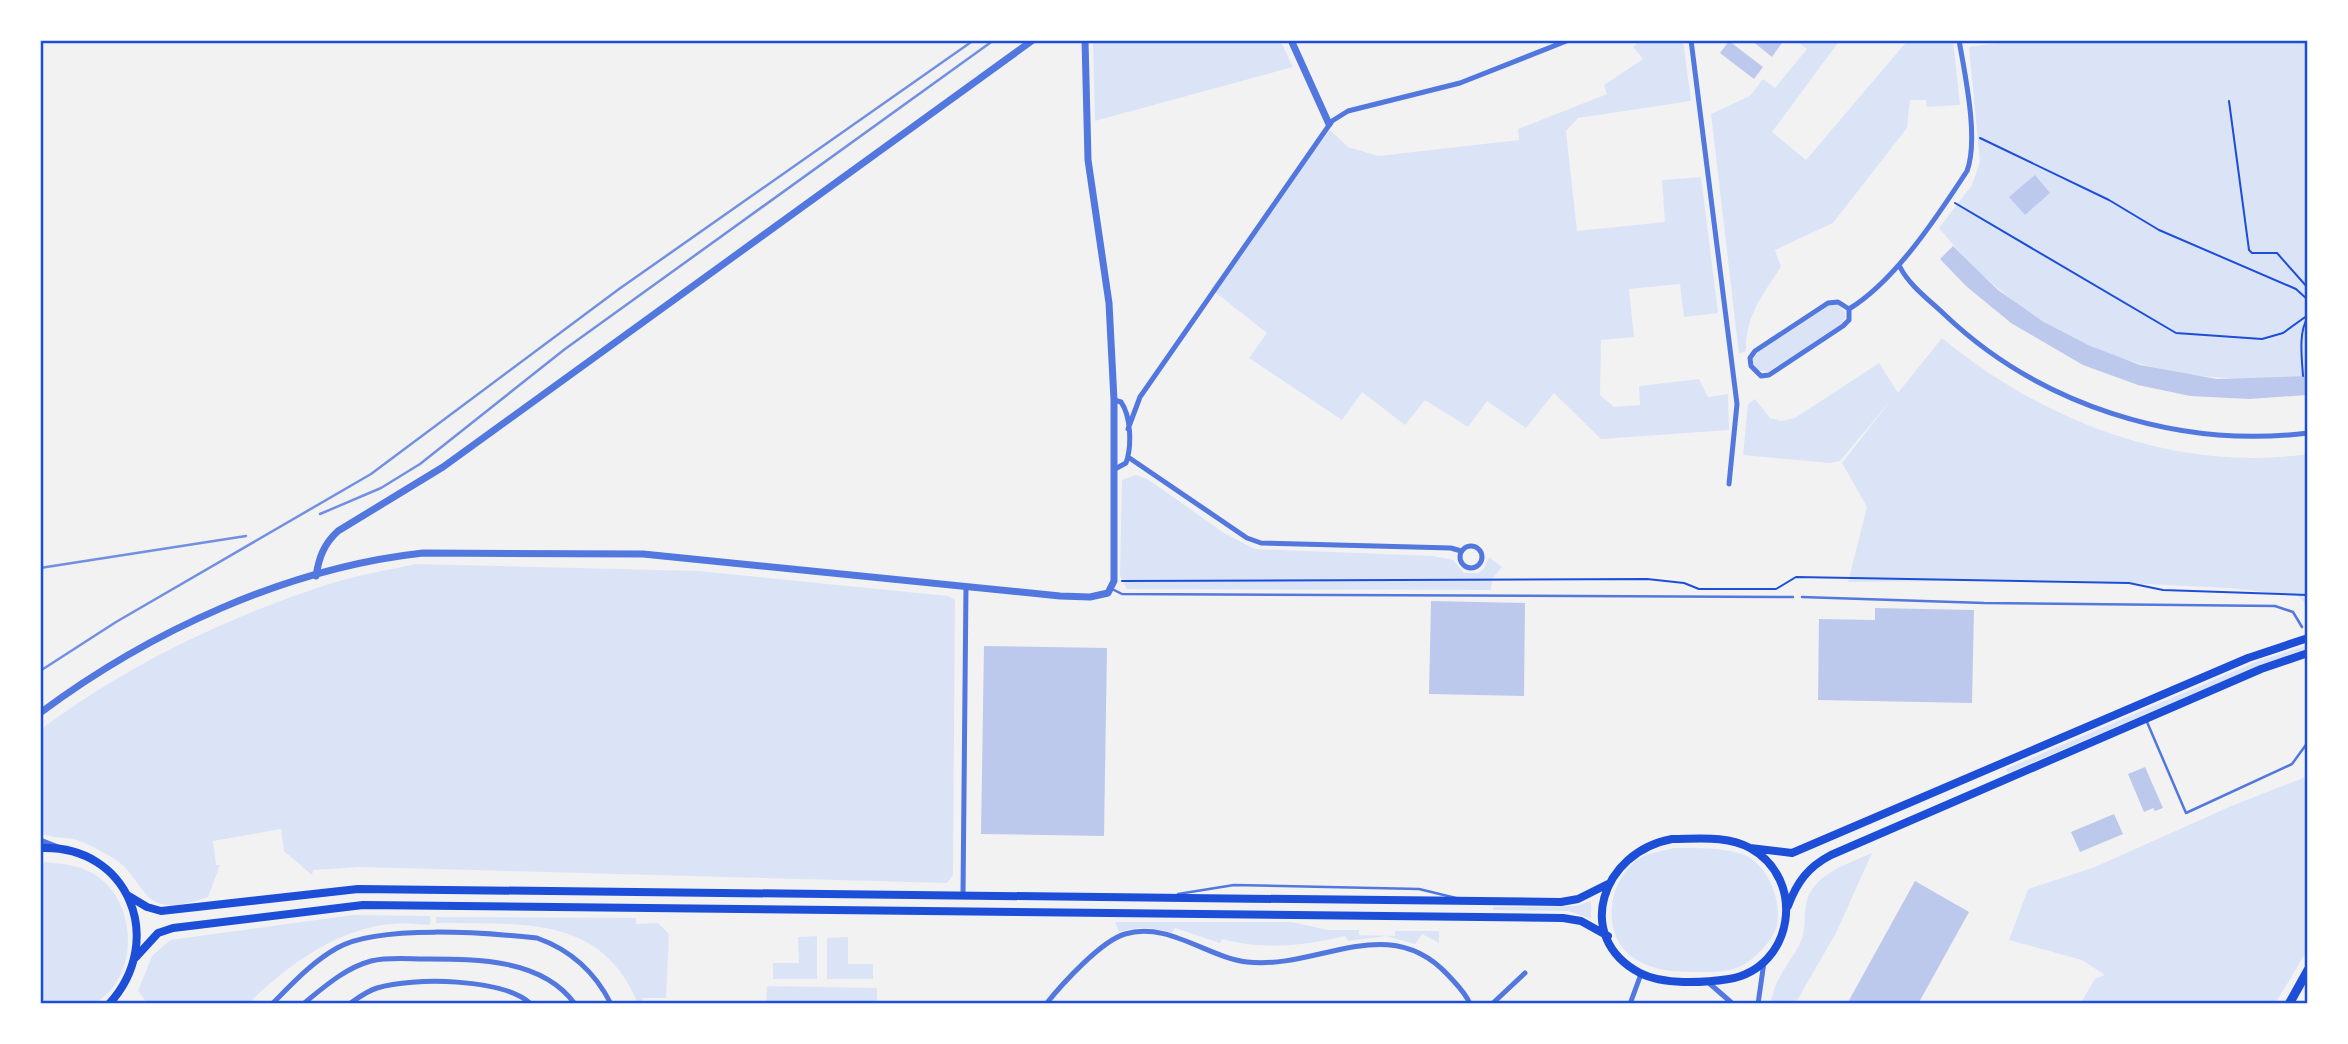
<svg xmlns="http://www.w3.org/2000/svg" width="2348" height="1044" font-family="Cabin,sans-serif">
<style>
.green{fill:#dbe4f7}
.building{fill:#bdc9ec}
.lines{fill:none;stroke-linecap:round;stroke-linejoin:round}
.path{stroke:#1d4ed8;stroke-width:2}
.service{stroke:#5277de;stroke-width:2.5}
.minor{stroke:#5277de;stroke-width:5}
.tertiary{stroke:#5277de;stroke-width:7}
.secondary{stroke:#1d4ed8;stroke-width:8}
.primary{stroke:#1d4ed8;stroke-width:9}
.rail{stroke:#7290e2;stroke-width:2.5}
.neatline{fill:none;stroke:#1d4ed8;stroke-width:2.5}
</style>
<rect width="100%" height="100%" fill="#f2f2f2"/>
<path class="green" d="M1093,40H1280L1293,67L1095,121Z
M1641,40H1683L1691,101L1578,118L1566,131L1577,231L1665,222L1662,180L1701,177L1718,313L1684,317L1680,284L1629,289L1634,337L1601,340L1600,395L1614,407L1640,405L1639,386L1699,379L1708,397L1728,394L1729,430L1601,439L1554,393L1526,428L1487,401L1468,427L1425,400L1405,425L1362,392L1342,420L1249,358L1267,333L1211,289L1330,130L1348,147L1378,156L1519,140L1518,129L1607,94L1604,85L1643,59L1633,47Z
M1795,40H1840L1772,132L1806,160L1908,40H1953L1960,105L1927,107L1926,100H1910L1907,128L1833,223L1775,250L1781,267C1763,294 1745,317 1746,351L1739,354L1711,114L1750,96L1763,79L1775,88L1807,49Z
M2020,40H2308V376C2158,391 2036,346 1939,228L1972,185L1980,162L1969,47Z
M1837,304L1845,312L1846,317L1841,324L1768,372L1756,370L1753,360L1758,352L1830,305Z
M1942,338C2043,421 2174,473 2308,454V606L2298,596L2230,588L2063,580L1848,582L1867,507L1842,463L1891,400L1840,461L1830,463L1743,455L1748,404L1755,399L1770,418L1781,421L1795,418L1879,363L1898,393Z
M1136,475L1149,480L1224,533L1255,549L1433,556L1453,560L1464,573H1478L1484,569L1489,557L1502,567L1492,579L1491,590L1127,589L1120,576L1122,480Z
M415,564L698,571L948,596L955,600L953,875L947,883L359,867L313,870L312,875L284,851L281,829L213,841L216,865H220L208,897C133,924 151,877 108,855C97,849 85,842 73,839C61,837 51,838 40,833V730C128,664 227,617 332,583C359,575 388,570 415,564Z
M2308,645V649L2260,665L2008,773L2006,769L2258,661Z
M2308,776V949L2275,1004H2080L2095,979L2105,975L2082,960L2009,940L2028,889L2095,867L2229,807Z
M1674,848C1695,848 1721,847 1742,854C1768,864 1782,900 1777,925C1774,939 1759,954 1748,962C1732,973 1715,972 1697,972C1673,972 1652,971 1631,956C1600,932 1609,880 1638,859C1647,853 1663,851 1674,848Z
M1872,853L1836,933L1795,1004H1771C1773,979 1791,963 1801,941C1806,929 1804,916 1806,904C1812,874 1848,864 1872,853Z
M46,862C63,864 79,865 94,874C138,901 141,978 93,1004H40V863Z
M1591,901V919L1569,911L1493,910V907L1576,906Z
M353,915L430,916V925C417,924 404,923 392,924C338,928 285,967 248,1004H148L138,991L152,956L170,940Z
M436,917L636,918V924L658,923L669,934L666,998H643L642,1004H638C602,912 516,925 436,923Z
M1115,922H1292L1328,930H1359V935L1395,936V931H1439V943L1422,934L1415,944L1386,936L1348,941L1345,936C1304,946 1263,950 1222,939L1220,943L1175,928L1172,933C1152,927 1138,926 1119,932Z
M817,936V979H773V963H799L798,937Z
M848,937V964H873V979H827V938Z
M767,986L877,988V1004H766Z"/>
<path class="building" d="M1751,40H1784L1772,57Z
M1729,41L1763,67L1754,79L1720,53Z
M2035,175L2050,193L2025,215L2009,197Z
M1953,246L1998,290L2044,322L2088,345L2140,365L2217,379L2308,376V395L2249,399L2190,396L2138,385L2083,365L2011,323L1966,286L1940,259Z
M1431,601L1525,603L1524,696L1429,694Z
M1875,608L1974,610L1972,703L1818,700L1819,619L1875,620Z
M984,646L1107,648L1104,836L981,834Z
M2145,767L2163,808L2155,811L2153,808L2144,812L2128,774Z
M2114,814L2123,834L2080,852L2071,832Z
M1915,881L1969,912L1918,1004H1847Z"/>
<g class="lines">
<path class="path" d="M2229,101L2249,250L2252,253H2277L2308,288
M1980,138L2109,200L2159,230L2296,289L2308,300
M1955,203L2176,333L2262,339L2283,333L2308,315
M2303,376C2302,359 2298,332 2308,317
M1122,581L1647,579L1684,583L1699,589H1776L1796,577L2129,583L2163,590L2308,595"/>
<path class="service" d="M1112,589L1122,594L1793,597
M1802,597L1984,603L2275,606L2293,612L2302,627
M2147,722L2186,813L2292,764L2308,742
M1178,894L1234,885L1419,889L1456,898"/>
<path class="minor" d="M1691,40L1737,404L1729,484
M1900,267C1909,285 1929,300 1944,314C2039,405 2177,449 2308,433
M1849,309L1838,302L1828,303L1755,351L1750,358L1751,366L1761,376L1769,375L1843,326L1849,320V309C1895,281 1937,217 1967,171C1979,139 1965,75 1959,40
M1114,400L1121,402C1131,416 1132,446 1126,463L1115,469
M1128,429L1140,397L1332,121L1348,111L1460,83L1569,40
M1128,457L1247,538L1261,543L1451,548L1461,551
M1460 557a11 11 0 1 1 22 0a11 11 0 1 1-22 0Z
M963,895L966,586
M1709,983L1733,1004
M272,1004C292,984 312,962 337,948C378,924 489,933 537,938C571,950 595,972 611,1004
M303,1004C324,987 345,968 371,961C388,957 408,959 425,959C475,959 542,958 575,1004
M349,1004C358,998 367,991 377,988C413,977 503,978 531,1004
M1046,1004C1062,984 1101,941 1125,934C1167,921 1207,957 1247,962C1319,970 1388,910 1448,975C1456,984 1465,992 1470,1004
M1492,1004L1525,973
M1630,1004L1641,974
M1758,1004L1764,962"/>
<path class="tertiary" d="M1291,40L1329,124
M316,576C319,557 324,544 338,531L443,467L1033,40
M40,713C150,631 287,568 423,553L643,554L1060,596L1090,597L1108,593L1114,581V400L1109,303L1088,160L1085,40
M40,841L58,848"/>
<path class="secondary" d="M1672,839C1697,839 1727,835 1750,848C1807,879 1794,968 1729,979C1703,983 1663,985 1640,973C1573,938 1601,852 1672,839Z
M40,848C129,844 167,941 109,1004
M1750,848L1792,853L2248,658L2308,638
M127,895L147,907L161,911L358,889L1561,902L1578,899L1608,884
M1788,906C1797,882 1808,867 1831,855L2261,669L2308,653
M136,957L158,933L173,928L363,905L1563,918L1581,921L1608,936"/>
<path class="primary" d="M2289,1004L2308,970"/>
<path class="rail" d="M320,514L381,488L420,464L565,349L994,40
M40,568L246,536
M40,671L116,622L371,474L619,289L974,40"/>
</g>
<rect width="2348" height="1044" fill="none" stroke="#ffffff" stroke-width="84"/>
<rect x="42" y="42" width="2264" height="960" class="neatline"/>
</svg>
